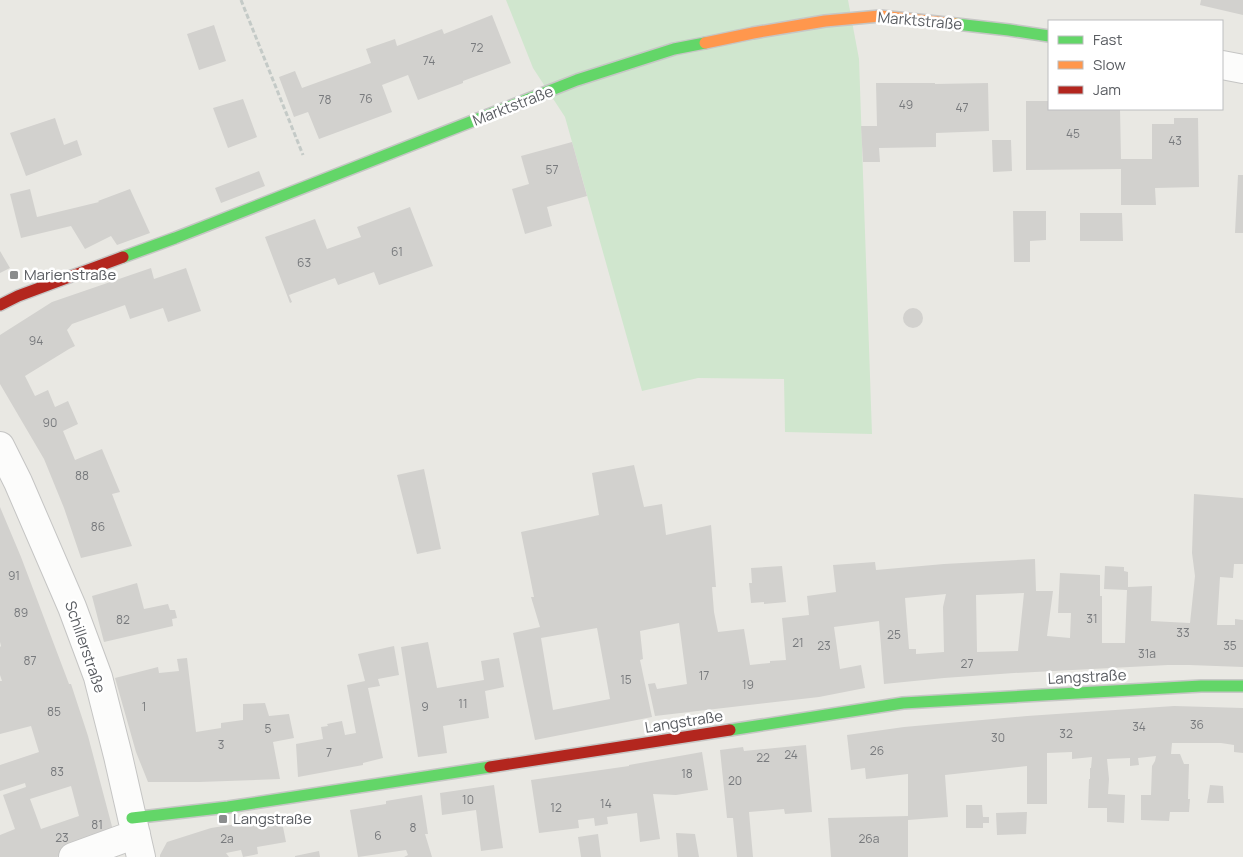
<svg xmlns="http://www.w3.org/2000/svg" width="1243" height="857" font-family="Manrope,sans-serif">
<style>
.green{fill:#d0e6ce}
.building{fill:#d2d1ce;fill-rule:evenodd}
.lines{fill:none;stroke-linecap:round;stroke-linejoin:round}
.street-casing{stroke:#c5c5c4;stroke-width:30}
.fast-casing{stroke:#c6c6c5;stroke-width:14}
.slow-casing{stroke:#c6c6c5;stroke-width:14}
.jam-casing{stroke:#c6c6c5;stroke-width:14}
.path{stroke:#c4cac7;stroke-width:3;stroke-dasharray:5 2.5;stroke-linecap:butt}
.street{stroke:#fcfcfb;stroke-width:28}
.fast{stroke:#63d668;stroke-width:11}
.slow{stroke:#ff974d;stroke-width:11}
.jam{stroke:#b3261e;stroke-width:11}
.poi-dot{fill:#8b8d8e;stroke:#fff;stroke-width:2}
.labels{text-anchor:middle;stroke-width:5;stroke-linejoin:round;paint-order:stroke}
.number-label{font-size:12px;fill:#787a7d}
.street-label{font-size:15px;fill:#595c61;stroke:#fff}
.poi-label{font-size:15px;fill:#595c61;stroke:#fff;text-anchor:start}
</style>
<rect width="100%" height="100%" fill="#e9e8e3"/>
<path class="green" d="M506,0H848L859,59L872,434L785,432L784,379L698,378L642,391L565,117L533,68Z"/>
<path class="building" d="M1201,0H1243V15L1200,5Z
M492,15L511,63L463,81V83L418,100L408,75L382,85L392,112L319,139L308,112L294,117L279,77L295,71L302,88L371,63L366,49L395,39L397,46L442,29L444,34Z
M214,25L226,61L199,70L187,34Z
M876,83H935V84L988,83L989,131L936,133V147L879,148L880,162H863L861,126H877Z
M243,99L257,137L228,148L213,108Z
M1026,101H1049V109H1120L1121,159H1152V124H1174V118H1198L1199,187L1155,188L1156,205H1121V169L1026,170Z
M55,118L64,145L77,140L82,155L26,176L10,133Z
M992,140H1011L1012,171L993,172Z
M572,142L587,196L547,207L552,226L525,234L512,189L529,184L521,156Z
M259,171L265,186L221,203L215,188Z
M1238,175H1243V233H1235Z
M30,189L37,217L99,202L98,201L130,189L150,233L117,245L111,236L85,249L71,226L21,238L10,194Z
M410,207L433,266L379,285L374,272L338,285L335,278L289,295L292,302L290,303L265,237L315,219L327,249L361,237L357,227Z
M1013,211H1046V240L1030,241V262H1014Z
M1080,213H1122L1123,241H1080Z
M0,251L10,268L0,273Z
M151,268L154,279L186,268L201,311L168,322L163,308L130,319L125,305L72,324L67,330L75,346L69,349L25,376L35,396L48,390L55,407L68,401L78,424L63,431L75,460L102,449L120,492L112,494L132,546L81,558L64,508L44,459L0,384V335L52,302Z
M903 318a10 10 0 1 1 20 0a10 10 0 1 1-20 0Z
M634,465L644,507L662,504L666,535L711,525L716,587H712L714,612L718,632L744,629L750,665L770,663V661L786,660L782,618L809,615L807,596L836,592L833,565L875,562L876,570L944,564L1035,559L1036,591H1053L1047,636L1070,638L1071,613H1058L1060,573L1100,575V596H1102V643H1125L1127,590L1104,589L1105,566L1124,567V571L1128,572V587L1152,586L1151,621L1190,623L1195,576L1192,553L1194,494L1243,498V564H1234L1233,578L1220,577L1217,625H1235V619L1243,620V667L1189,665H1168L1014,673L944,678L884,684L879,621L834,627L840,669L861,665L865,688L819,697L655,716L648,684L655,683L657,689L687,684L679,623L640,631L643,659L640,660L652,717L535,740L513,633L540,627L531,597H534L521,532L599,515L592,473ZM1024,593L1018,651L977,652L976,595ZM946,594L943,607L944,652L916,654V649H909L905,598ZM597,628L610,699L553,710L541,638Z
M424,469L441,549L417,554L397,475Z
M0,507L21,557L69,684H71L88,736L114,834L57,857H0V835L15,829L3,795L26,787L25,783L0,791V765L39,752L31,726L0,734V681H2L0,675V647L1,646L0,642ZM71,786L79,816L41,829L30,799Z
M782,566L786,602L764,604V602L751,603L749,583H752L751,568Z
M137,583L144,609L168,604L170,610H175L177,618L172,619L173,626L104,642L92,596Z
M428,642L437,688L484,680L481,661L499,658L504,687L485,691L489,718L443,726L447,753L418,757L401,647Z
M394,646L399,675L378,679L380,686L368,688L383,758L363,763V765L298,777L296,744L323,739L321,727L328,726L327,724L342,721L345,735L356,733L347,685L365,681L358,654Z
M187,658L196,732L221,728V723L243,720V704L265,703L269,716L289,714L294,738L273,742L280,779L199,782H148L136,752L115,678L158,667L159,673L179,671L177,659Z
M1174,706L1243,708V753L1234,752V745L1221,743H1172L1171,754H1180L1184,764H1189L1188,799H1190L1189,812H1170L1169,821L1141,820V795H1151L1152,766L1155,761L1156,756L1138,758L1139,765L1130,766V758L1107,759L1109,779L1108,794L1125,795L1124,823L1107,822V808H1088L1089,779H1090V768H1091L1092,757L1072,759V752L1047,753V804H1027V766L945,775L948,817L908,820V857H831L828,818L908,816V774L866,779L865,768L851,770L847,735L904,727L1027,716Z
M806,745L812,812L785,814L784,809L749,812L753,857H737L733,818H727L720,750L743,747L744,751Z
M702,752L708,790L676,795L653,794L660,839L640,842L637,813L607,817L608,824L595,826L594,818L578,820L579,828L539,833L531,780L629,766V765Z
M494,785L503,848L481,851L476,810L442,815L440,793Z
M1210,785L1223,786L1224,803H1207Z
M422,795L428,834H425L432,857H404L408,855L406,850L358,857L350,810L386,804V801Z
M966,805H982L983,817H989V823H983V828H966Z
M1027,812L1026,834L997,835L996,813Z
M281,817L286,842L257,847L258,854L243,857L241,850L226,853L229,857H160V855L167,842L211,828Z
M676,833L695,834L699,857H678Z
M598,834L601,857H581L578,837Z
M319,851L320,857H295V856Z"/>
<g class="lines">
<defs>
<path id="street" d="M1222,65L1243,69
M0,446L18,482L72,607L98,677L118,756L141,857
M73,857L136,834"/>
<path id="fast" d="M956,24L1009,30L1049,36
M123,257L175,238L577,80L674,49L705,43
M730,730L903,703L1201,686H1243
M132,818L228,807L490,767"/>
<path id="slow" d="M705,43L753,33L825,21L880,16L956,24"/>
<path id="jam" d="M0,305L18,296L123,257
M490,767L730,730"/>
</defs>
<use href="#street" class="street-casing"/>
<use href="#fast" class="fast-casing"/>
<use href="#slow" class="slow-casing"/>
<use href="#jam" class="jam-casing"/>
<path class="path" d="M241,0L303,155"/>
<use href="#street" class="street"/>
<use href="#fast" class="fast"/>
<use href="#slow" class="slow"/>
<use href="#jam" class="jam"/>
</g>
<g class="poi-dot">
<rect x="9" y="270" width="10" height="10" rx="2.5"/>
<rect x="218" y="814" width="10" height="10" rx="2.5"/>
</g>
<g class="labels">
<g class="number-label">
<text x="477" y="52">72</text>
<text x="429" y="65">74</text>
<text x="366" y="103">76</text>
<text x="325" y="104">78</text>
<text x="906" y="109">49</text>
<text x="962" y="112">47</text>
<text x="1073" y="138">45</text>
<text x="1175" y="145">43</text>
<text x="552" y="174">57</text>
<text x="397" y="256">61</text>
<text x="304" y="267">63</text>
<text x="36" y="345">94</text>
<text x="50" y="427">90</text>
<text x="82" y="480">88</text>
<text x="98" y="531">86</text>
<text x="14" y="580">91</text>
<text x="21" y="617">89</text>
<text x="1092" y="623">31</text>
<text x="123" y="624">82</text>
<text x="1183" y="637">33</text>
<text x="894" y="639">25</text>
<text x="798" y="647">21</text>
<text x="824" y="650">23</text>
<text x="1230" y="650">35</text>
<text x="1147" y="658">31a</text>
<text x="30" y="665">87</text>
<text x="967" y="668">27</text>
<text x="704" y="680">17</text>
<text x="626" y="684">15</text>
<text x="748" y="689">19</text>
<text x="463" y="708">11</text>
<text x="144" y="711">1</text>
<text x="425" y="711">9</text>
<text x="54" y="716">85</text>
<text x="1197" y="729">36</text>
<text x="1139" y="731">34</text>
<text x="268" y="733">5</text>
<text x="1066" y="738">32</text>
<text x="998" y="742">30</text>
<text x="221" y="749">3</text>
<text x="877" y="755">26</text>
<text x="329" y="757">7</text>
<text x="791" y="759">24</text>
<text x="763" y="762">22</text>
<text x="57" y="776">83</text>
<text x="687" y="778">18</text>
<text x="735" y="785">20</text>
<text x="468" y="804">10</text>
<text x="606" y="808">14</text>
<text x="556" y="812">12</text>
<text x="97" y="829">81</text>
<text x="413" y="832">8</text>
<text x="378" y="840">6</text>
<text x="62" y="842">23</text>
<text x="227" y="843">2a</text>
<text x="869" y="843">26a</text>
</g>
<g class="street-label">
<text transform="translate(920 21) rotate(5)" y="5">Marktstraße</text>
<text transform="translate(513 106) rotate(-21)" y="5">Marktstraße</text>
<text transform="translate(85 647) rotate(71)" y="5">Schillerstraße</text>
<text transform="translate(1087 677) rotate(-3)" y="5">Langstraße</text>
<text transform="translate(684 722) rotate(-9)" y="5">Langstraße</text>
</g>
<g class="poi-label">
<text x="24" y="280">Marienstraße</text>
<text x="233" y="824">Langstraße</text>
</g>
</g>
<rect x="1048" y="20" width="175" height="90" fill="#ffffff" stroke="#bdbec0"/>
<rect x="1058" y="36" width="25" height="8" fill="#63d668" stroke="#bdbec0"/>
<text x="1093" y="45" font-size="15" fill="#595c61">Fast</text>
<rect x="1058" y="61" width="25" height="8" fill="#ff974d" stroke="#bdbec0"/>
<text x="1093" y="70" font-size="15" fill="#595c61">Slow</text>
<rect x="1058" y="86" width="25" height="8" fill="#b3261e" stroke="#bdbec0"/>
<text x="1093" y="95" font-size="15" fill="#595c61">Jam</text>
</svg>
